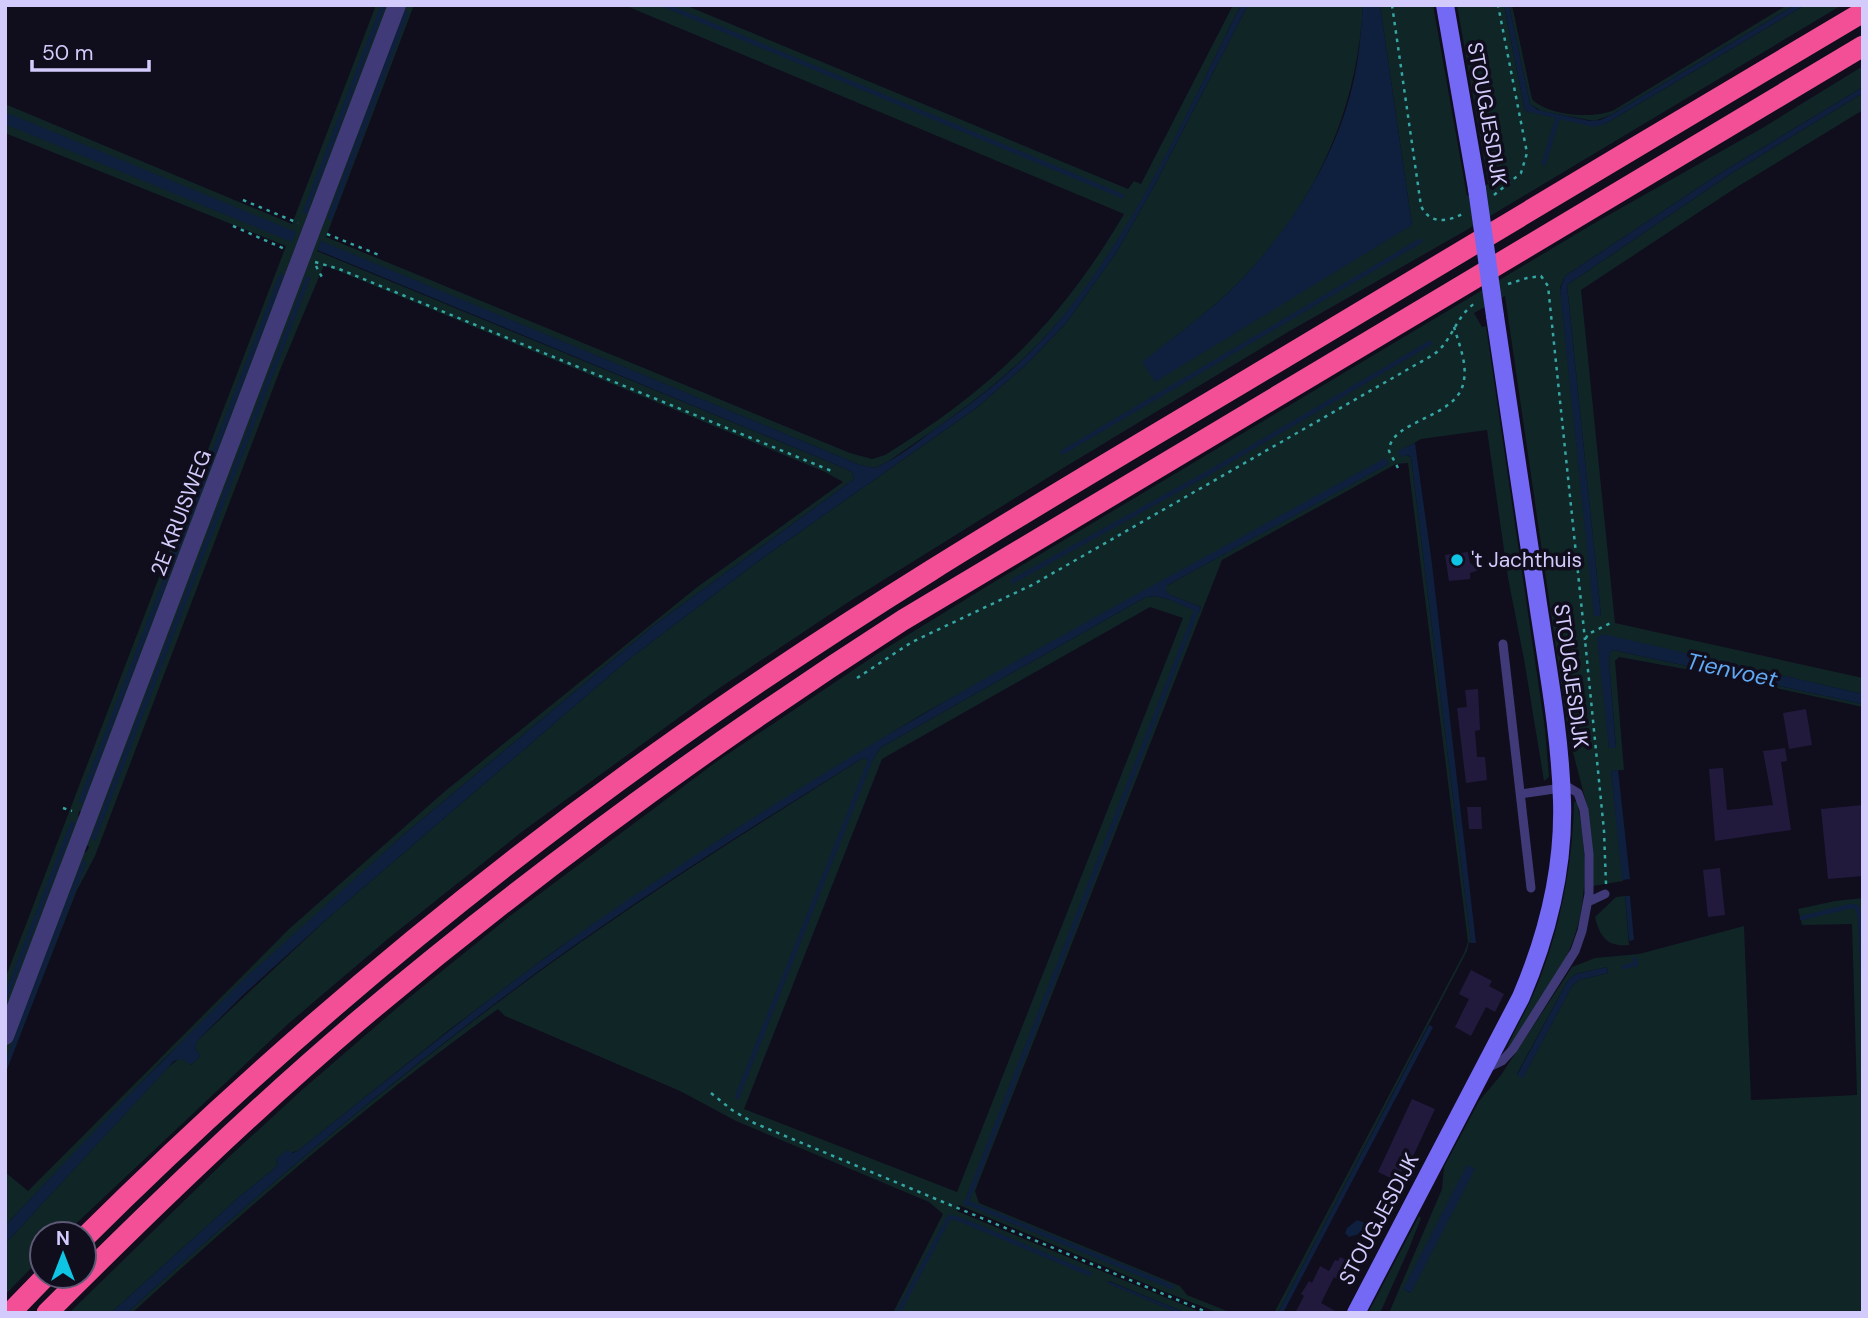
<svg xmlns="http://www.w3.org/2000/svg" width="1868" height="1318" font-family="'DM Sans',sans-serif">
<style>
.green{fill:#102526;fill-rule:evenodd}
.water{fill:#0f1f3e}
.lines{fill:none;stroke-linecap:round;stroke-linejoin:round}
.stream{stroke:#0f1f3e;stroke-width:4.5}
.building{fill:#221a3c}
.path{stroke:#35a6a4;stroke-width:2.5;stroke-dasharray:3.5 5;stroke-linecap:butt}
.lane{stroke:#403b78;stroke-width:9}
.street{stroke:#403b78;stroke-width:18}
.secondary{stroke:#7369f5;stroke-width:18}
.highway{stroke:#f34f96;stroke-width:21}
.secondary-bridge{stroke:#7369f5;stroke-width:18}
.poi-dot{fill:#0fc5e4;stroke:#100d1c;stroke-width:2.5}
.labels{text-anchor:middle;stroke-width:7;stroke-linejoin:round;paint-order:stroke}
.street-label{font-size:21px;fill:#d3cbfc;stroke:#100d1c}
.poi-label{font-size:21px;fill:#d3cbfc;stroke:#100d1c;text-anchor:start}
.water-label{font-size:23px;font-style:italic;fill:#60a9f4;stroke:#100d1c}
</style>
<rect width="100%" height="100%" fill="#100d1c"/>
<path class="green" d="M376,5H394L84,811H79L78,816L82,819L5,1028V979L286,246L5,133V104L292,224Z
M401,5H414L326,237L850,453L872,459L885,455C993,388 1059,324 1124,214L624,5H685L1128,189L1134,181L1141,184L1233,5H1241C1181,123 1125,261 1028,354C986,395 937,428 889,461L875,468L860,465L321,242L317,251L844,468L852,472L854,479L653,626L401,837L164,1059L5,1226V1172L28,1191L289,929L444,792L696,588L843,482L825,472L324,265L280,370L95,856L77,890L5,1074V1047L77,860L83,852H86L89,847L85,844L300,274L308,264L312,247Z
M1248,5H1363C1357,114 1314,207 1237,284C1208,313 1175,337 1143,362L1412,225L1380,5H1433L1467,196L1493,181L1488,183L1457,5H1504L1525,111L1605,124L1805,5H1842L1470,228L1288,332L1060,470L853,599L718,689L523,831L389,938L288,1024L65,1234H42V1257L5,1295V1244L168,1067L179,1059H185L191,1065L200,1056L195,1048L198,1040L328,918L628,660L760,560L975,409L1028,363L1066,323L1116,253L1152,190Z
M1509,5H1512L1532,99C1548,116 1594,119 1614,110L1787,5H1795L1611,115L1594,121L1541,111L1530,104Z
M1863,66V87L1719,174L1565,276L1560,288L1595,616H1601L1567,285L1729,175L1863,93V110L1737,187L1581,290L1615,623L1863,678V694L1602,635L1609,748L1616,747L1609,662L1610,653L1613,650L1863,704V707L1712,674L1619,657L1615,661L1624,770L1611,771L1623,881L1593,886L1587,806L1569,737L1505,296L1474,313L1482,327L1486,326L1545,729L1549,777L1544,781L1524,659L1508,578L1487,430L1421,439L1399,452L1411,457L1471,943L1469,942L1467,951L1278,1313H1274L1464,953L1468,942L1408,463L1396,464L1222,560L975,1191L979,1203L1180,1286L1187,1295L1232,1313H1219L1165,1292L959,1205L957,1211L1203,1313H1186L1109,1281L1108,1283L1178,1313H893L943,1214L929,1202L736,1121L680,1091L505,1016L498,1009C370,1101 249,1206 132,1313H127C244,1205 366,1102 493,1006C611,916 738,837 863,758L872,761L880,748L1144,598C1161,592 1182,606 1199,612L1201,607L1170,595L1166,591V586L1388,464L1385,459L919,716L733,831L557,949L449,1030L299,1150L276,1159L278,1164L274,1169L239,1197L111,1313H69L231,1155L303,1089L405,1001L510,916L716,762L880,652L989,585L1598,221L1764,127ZM1150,607L1183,618L957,1192L744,1109L882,759Z
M1574,802H1577C1587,849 1589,901 1571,946C1558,979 1529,1018 1509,1048L1507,1047C1518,1024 1531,1002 1540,978C1561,924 1573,860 1574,802Z
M1625,896L1629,945C1607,947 1600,937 1595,917L1616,897Z
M1863,898V1313H1389L1442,1189L1444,1167L1479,1101L1501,1075L1572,967L1595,958L1639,954L1744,926L1751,1100L1857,1095L1852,924L1802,925L1798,909L1835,901ZM1607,967L1608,973L1579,980L1572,986L1523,1077L1517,1074L1568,980L1576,974ZM1468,1166L1474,1169L1410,1293L1404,1289Z
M1419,1216L1421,1218L1408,1251L1380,1313H1368Z"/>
<path class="water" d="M1241,5H1248L1152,190L1116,253L1066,323L1028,363L975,409L760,560L628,660L328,918L243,995L198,1040L195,1048L200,1056L191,1065L182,1059L174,1061L5,1244V1226L119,1105L242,981L401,837L653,626L854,479L852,472L844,468L317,250L321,241L860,465L875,468C899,458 921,439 942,424C989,392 1032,355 1068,310C1141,219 1188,109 1241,5Z
M1363,5H1380L1412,225L1155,382L1142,362C1174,337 1208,313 1237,284C1292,228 1340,152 1355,74C1360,51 1361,28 1363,5Z
M1504,5H1509L1530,104L1538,110L1590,121L1600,120L1611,115L1795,5H1805L1605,124L1594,127L1525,111Z
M1863,87V93L1729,175L1567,285L1601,616H1594L1560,290L1565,276L1719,174Z
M5,112L296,232L292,242L5,124Z
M1415,443L1432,564L1476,943H1471L1411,457L1408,455L1401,457L1398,451Z
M1385,458L1389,464L1166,586V591L1170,595L1201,607L1199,613C1182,606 1162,592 1144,598L880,748L872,761L863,758C737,836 610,916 492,1006C366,1102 244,1205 127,1313H111L239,1197L274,1169L278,1164L276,1159L287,1150L293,1153L299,1150C407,1064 514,976 629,899C724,836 821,773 920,716C1073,627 1230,544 1385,458Z
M1603,634L1863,694V704L1613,650L1610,653L1609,662L1616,748H1609L1597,638Z
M1618,770L1630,879L1622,880L1611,771Z
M1625,896H1630L1634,940L1629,941Z
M1607,967L1608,973L1579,980L1572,986L1523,1078L1517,1075L1568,980L1576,974Z
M1429,1025L1433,1027L1430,1033L1283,1313H1278Z
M1467,1165L1475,1169L1411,1293L1403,1289Z
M1357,1220L1363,1222L1369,1230L1365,1242L1359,1234L1349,1237L1345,1233L1347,1228Z
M1108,1281L1186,1313H1178L1107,1283Z"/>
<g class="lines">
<path class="stream" d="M664,5L1122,196
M1544,163L1558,117
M305,212L383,5
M330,218L406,13
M1063,452L1420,241
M1013,581L1210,472L1430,343
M81,801L281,276
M94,838L308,278
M1802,918L1851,906L1857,907L1860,918L1863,979
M1624,967L1636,964L1635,959
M5,999L72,824
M5,1068L84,863
M737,1097L872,756
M966,1202L1172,1287
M966,1204L1197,609
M898,1313L949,1217L959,1219L1090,1274"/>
</g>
<path class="building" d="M1468,552L1470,563L1479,570L1470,573V579L1449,581L1445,555Z
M1478,689L1480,730L1475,731L1477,757H1485L1487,780L1466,783L1457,708L1467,707L1465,690Z
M1806,709L1812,745L1789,749L1783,713Z
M1785,748L1787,761L1781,762L1791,830L1715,841L1709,769L1723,768L1727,810L1773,805L1763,751Z
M1863,805V876L1828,879L1821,809Z
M1467,807H1481L1482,829H1469Z
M1720,868L1725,915L1708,917L1703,870Z
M1471,970L1492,981L1489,986L1504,994L1495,1012L1486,1007L1471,1036L1455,1027L1469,999L1459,994Z
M1412,1099L1435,1109L1410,1163L1406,1162L1397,1181L1378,1172Z
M1340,1257L1360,1267L1351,1286L1334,1277L1321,1303L1339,1313H1295L1304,1296L1301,1294L1309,1281L1312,1283L1320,1266L1329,1271L1335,1260L1338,1261Z"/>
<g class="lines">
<path class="path" d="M1392,5L1421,206C1430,225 1448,222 1464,213
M1494,195L1521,173L1527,153L1498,5
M243,200L298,223
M233,226L287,250
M327,234L379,255
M315,262L339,269L834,472
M316,266L323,279
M1508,284L1527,278L1541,276L1548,286L1585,640
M1398,468L1389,451C1390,419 1459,419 1464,380C1467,363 1459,344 1454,327
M857,678L912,642L1034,584L1431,356C1452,344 1453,319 1475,303
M63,808L72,811
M1606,884L1604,831L1585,640L1588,634L1611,623
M711,1093L732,1110L754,1123L1209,1313"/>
<path class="lane" d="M1503,644L1531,888
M1588,902L1605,894
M1487,1068L1502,1061L1513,1049L1575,951L1582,931L1589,894V854L1584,810L1578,793L1568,787L1521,794"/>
<path class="street" d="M5,1036L397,5"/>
<path class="secondary" d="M1445,5L1477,189
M1356,1313L1521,997C1547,936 1564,868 1562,801C1560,730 1546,660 1536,590C1522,499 1509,408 1495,316"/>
<path class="highway" d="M84,1238C262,1061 453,899 657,753C843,619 1040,503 1237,386C1445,261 1654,136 1863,12
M10,1313L46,1276
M47,1313C148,1212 250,1113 358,1021C531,875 713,742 903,620L1863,46"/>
<path class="secondary-bridge" d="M1477,189L1495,316"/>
</g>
<circle class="poi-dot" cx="1457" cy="560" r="7"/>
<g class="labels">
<g class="street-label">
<text transform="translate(1487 114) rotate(80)" y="7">STOUGJESDIJK</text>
<text transform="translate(181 513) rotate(-69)" y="7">2E KRUISWEG</text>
<text transform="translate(1571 676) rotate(82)" y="7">STOUGJESDIJK</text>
<text transform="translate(1379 1219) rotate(-62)" y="7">STOUGJESDIJK</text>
</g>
<g class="poi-label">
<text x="1471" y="567">'t Jachthuis</text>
</g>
<g class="water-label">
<text transform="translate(1732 670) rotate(12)" y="8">Tienvoet</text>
</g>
</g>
<rect width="1868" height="1318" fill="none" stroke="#d3cbfc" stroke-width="14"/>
<g transform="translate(63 1255)"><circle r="33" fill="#100d1c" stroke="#5e5976" stroke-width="2"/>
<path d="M0-5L12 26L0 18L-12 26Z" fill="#0fc5e4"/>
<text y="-10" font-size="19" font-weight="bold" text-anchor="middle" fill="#d3cbfc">N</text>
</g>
<path d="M32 60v10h117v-10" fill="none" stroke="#d3cbfc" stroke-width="3.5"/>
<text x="42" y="60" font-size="21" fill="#d3cbfc" stroke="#100d1c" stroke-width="5" paint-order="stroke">50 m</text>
</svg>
